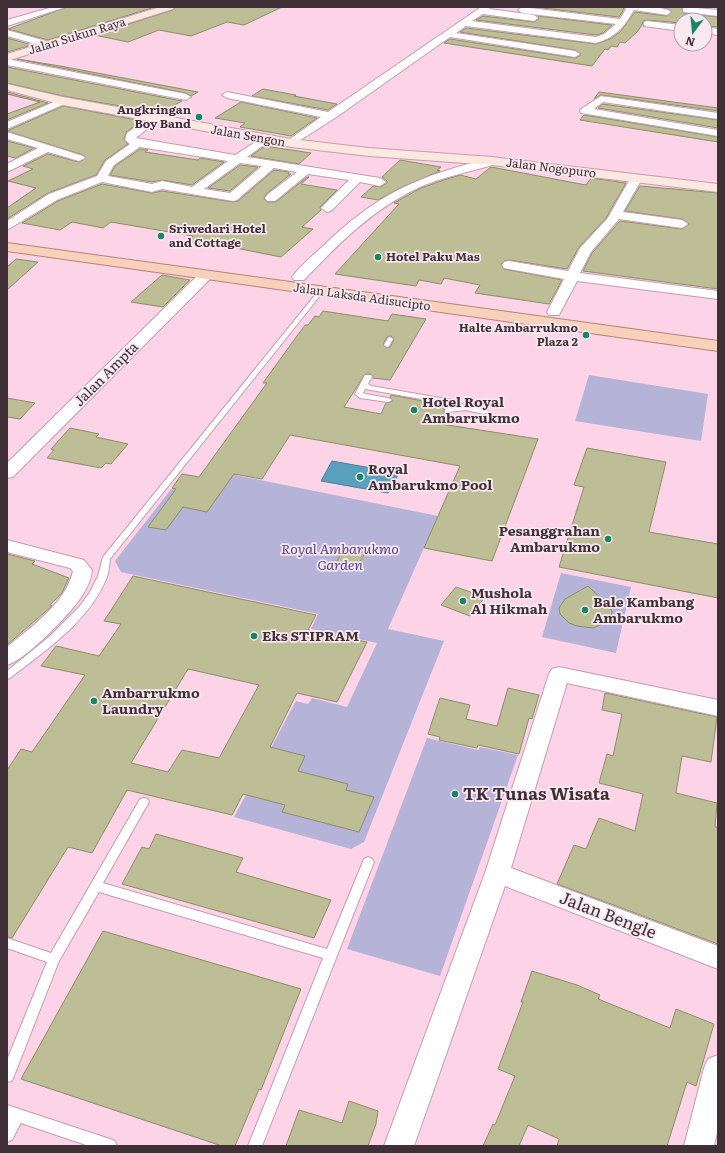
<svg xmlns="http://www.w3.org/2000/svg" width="725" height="1153" font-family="Literata,serif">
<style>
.green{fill:#b6b3d9}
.water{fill:#59a0be;stroke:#517e96}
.building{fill:#bdbe96;stroke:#8d8d67;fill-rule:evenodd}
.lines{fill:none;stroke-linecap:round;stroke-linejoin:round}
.lane-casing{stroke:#c49cb0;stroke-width:2}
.street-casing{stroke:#c49cb0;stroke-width:2}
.secondary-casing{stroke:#c49cb0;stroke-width:2}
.primary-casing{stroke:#b48472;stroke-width:2}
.lane{fill:#fff;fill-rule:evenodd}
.street{fill:#fff;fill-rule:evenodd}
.secondary{fill:#fbe8de;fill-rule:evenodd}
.primary{fill:#f8d1bd;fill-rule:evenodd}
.poi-dot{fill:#148767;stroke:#f9e8f0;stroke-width:1.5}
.labels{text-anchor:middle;stroke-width:3.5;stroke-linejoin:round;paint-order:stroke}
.far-street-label{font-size:12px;fill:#3f2f37;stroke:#f9e8f0}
.far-poi-label{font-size:12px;font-weight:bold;fill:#3f2f37;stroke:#f9e8f0;text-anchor:end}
.street-label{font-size:14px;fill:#3f2f37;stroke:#f9e8f0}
.poi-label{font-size:14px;font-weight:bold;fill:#3f2f37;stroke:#f9e8f0;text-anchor:start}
.park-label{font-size:14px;font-style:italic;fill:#51468e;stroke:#f9e8f0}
.near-poi-label{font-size:17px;font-weight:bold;fill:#3f2f37;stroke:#f9e8f0;text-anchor:start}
.near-street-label{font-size:17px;fill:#3f2f37;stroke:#f9e8f0}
</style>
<rect width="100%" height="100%" fill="#fdd3e7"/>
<path class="green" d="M589,375L708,394L701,441L575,421Z
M206,469L438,516L388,629L444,641L364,842L351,849L234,817L296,701L308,704L312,698L347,707L377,643L311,629L318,614L121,572L115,561L172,488C188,490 197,481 206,469Z
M561,573L631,587L616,653L542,637Z
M427,738L478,750L480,747L518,755L440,976L347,949Z"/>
<path class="water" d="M332,461L399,473L388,493L321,481Z"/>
<path class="building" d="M67,7H155L48,40L8,29Z
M176,7H282L244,25L227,22L191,36L159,30L128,42L94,35L173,10Z
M534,7H622L624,9L619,17Z
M663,7H682L683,13L718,17V27L705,26V20H681V23L647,20L643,21L642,25L637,32L625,43L620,42L617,47L611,46L608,50L605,49L592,66L444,43L450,39L575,58L581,55L575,50L460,32L466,28L596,44L610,39L620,32L635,12L667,16L672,12Z
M483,16L534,22L539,19L538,16L612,25L603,33L596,35L476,20Z
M7,38L32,45L7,52Z
M17,59L60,66L198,92L191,96L186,93Z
M7,67L182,101L160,113L63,96L7,83Z
M263,89L296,95L294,96L337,104L328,110L252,96Z
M7,92L48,103L7,120V114L40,102L7,94Z
M599,92L718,108V111L601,95L594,99Z
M241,102L317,118L291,136L240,127L245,123L215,118Z
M603,104L718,120V128L598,108Z
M63,106L142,121L126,132L124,140L128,144L105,160L96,175L48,193L7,219V208L36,188L8,181L33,169L23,166L48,154L79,162L86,158L83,155L7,131Z
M584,115L718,137V142L580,120Z
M7,141L34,148L16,158L7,156Z
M265,146L311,153L299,164L251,156Z
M140,149L148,150L145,152L198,160L200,158L224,162L192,185L162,180L152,182L110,175L115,166Z
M400,160L441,167L437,170L440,171L400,188L378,200L361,197L373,186L381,187L387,183V181L382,177Z
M240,165L258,167L230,191L208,188Z
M491,167L586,185L591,178L626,183L606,218L579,247L567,269L509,260L504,261L501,264L504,269L562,280L549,304L475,293L480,285L444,278L441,284L419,280L416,286L335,274L399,204L394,203L421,188L447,179L460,175L476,179Z
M274,170L289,172L288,174H291L266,194L264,199L267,202H276L307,177H309L301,184L337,190L320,207L321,210L302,227L313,229L281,257L210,243L208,245L186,241L193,236L111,222L103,228L72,222L60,230L22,223L58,201L102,184L152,193L162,191L233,202L238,201Z
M640,186L718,193V289L583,271L592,253L620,221L682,229L689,224L682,219L625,211Z
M16,259L38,262L7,290V267Z
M162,275L190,280L163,307L131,302Z
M323,311L388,321L392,314L426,319L390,380L373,378L371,374H365L344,407L381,414L386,403L393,401L390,397L391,395L396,396L450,406L444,407V412L446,414L441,424L538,439L492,561L424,548L460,466L290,435L262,479L234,474L207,512L183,507L166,530L148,527L176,489L172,488L182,474L199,477L267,383H263L305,325H308L315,316L319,317ZM391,336L394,340L390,347L386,348L383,344L387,337Z
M7,398L35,403L20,419L7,417Z
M70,428L99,434L96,437L128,444L111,464L106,463L101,468L47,458L54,450L51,449Z
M587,448L666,462L649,532L718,544V598L559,567L584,487L574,485Z
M346,546L365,553L355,571L334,566Z
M7,554L35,561L32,564L69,578L62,593L50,605L52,606L7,645Z
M133,576L316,615L308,630L367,642L337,702L297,693L270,747L305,756L298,771L348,784L346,790L374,797L359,832L282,812L285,805L243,794L232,815L127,790L92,853L68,847L12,938L7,937V770L21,749L32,752L85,675L41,666L56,646L99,656L121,624L104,621ZM188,669L259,685L219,758L182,750L168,772L131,763Z
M588,586L609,606L612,611L611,617L607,622L593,628L577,626L569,623L560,614L559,608L565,599Z
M456,587L485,597L470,616L441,605Z
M508,688L539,695L532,719L529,718L519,754L478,745L477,748L439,740L440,737L428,734L440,698L470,705L466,719L497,726Z
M605,693L717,717L711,762L682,756L676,793L717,803L715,827H718V944L557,884L574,845L586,849L599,818L635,831L643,794L599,783L607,754L613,756L622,714L602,710Z
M156,834L243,858L236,872L331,900L314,938L122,884L142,847L149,849Z
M103,931L301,989L261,1090L259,1089L235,1146H222L21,1079Z
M532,971L577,985L600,995L598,999L670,1028L676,1009L714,1024L696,1086L687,1082L667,1146H557L559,1139L528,1125L519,1146H483L493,1124L495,1125L515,1076L498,1069L523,1002H521Z
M349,1101L378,1111L376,1124L368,1146H286L299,1110L342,1123Z"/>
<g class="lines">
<defs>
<path id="lane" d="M321,289L324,291L323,292L110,559C109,565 109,572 107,577C90,621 46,650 10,678L7,679V671L49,637L79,607L90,592L98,576L103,557L319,290Z
M390,337L393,339L389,346L387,347L385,346L384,345L388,338Z
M365,375H371L372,377L368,384L371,386L452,400L467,406L487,410L488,412L484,414L466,410L448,412H445V408L457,407L450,404L365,389L363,393L365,394L388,398L392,400L388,402L360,398L355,394Z
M144,798L148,799L149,802L103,883L327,949L364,859L368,857L372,859L374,862L262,1146H248L323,958L99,892L59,961L14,1076L12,1081L7,1082V1060L47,962L7,948V938L51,953L140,799Z
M7,1105L110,1139L115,1141L117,1146H89L21,1123L12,1140L7,1142Z"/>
<path id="street" d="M53,7H66L7,26V20Z
M481,7H491L489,9L534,15L538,18L534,21L483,14L472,21L596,37L604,34L616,24L522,13L518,10L522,7L620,19L626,9L624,7C635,7 663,5 671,12L667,15L634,10C625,26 615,38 596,43L466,26L456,33L575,51L580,54L575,57L450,37L335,118L291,146L286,143L287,141L321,117L227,98L222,95L227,92L328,112Z
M686,7L718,10V16L683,12V8Z
M647,21L681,25V31L644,26V22Z
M705,27L718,29V35L705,33Z
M7,30L53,43L55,45L50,48L7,36Z
M7,59L186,94L191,97L186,100L7,65Z
M601,96L718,113V119L603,102L594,109L718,130V136L581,113L580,111L581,109Z
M63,98L67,99L68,101L67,103L7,129V122Z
M154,115L158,116L159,118L158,120L136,138L235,155L265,136L269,137L270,139L269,141L247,157L380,178L386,182L380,186L360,182L331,211L327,212L321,208L349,180L308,174L275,201H267L265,198L267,195L297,172L274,168L237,200L233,201L162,189L152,192L102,182L57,200L7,230V221L49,194L97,176L106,161L130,144L125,140L127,133ZM140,147L228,161L192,187L162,181L152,184L108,176L114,165ZM240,163L262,166L230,193L204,189Z
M7,132L83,156L85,158L79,161L48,152L7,172V164L38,148L7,139Z
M492,158L498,161L493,165C468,172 443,177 420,187C374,208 338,244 304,280H294L292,277C300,266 312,256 322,247C376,194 420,175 492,158Z
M636,176L642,179L623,212L682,220L688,224L682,228L619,219L591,252L580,273L718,291V299L577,281L559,315H549L547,312L564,279L509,269L504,268L502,265L504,262L509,261L568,271L580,248L607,219L630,179Z
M206,271L211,272L213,275L211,278L13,477L7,478V463L201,272Z
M7,540L84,560L92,570C91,580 87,588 82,596C70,614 27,659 7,665V647C31,627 66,603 73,571L70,568L7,552Z
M559,667L718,700V716L567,683L511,868L718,946V969L505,886L414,1146H384L485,873L549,674L552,669Z
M718,1055V1128L714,1146H684L704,1068L708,1059Z"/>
<path id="secondary" d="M160,7H175L173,9L7,61V54Z
M7,84L63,97L291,139L369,148L492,157L718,184V192L492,165L369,156L291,147L63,105L7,90Z"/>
<path id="primary" d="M7,243L718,341V351L7,251Z"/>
</defs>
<use href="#lane" class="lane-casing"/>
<use href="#street" class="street-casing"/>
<use href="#secondary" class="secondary-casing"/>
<use href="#primary" class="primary-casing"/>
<use href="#lane" class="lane"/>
<use href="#street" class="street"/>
<use href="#secondary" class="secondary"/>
<use href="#primary" class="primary"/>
</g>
<g class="poi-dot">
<circle cx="199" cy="117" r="4"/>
<circle cx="161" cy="236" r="4"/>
<circle cx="378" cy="257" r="4"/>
<circle cx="586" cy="335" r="4"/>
<circle cx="414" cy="410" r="4"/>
<circle cx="360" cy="477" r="4"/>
<circle cx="608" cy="539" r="4"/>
<circle cx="463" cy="601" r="4"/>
<circle cx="585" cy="610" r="4"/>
<circle cx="254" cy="636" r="4"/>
<circle cx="94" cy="701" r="4"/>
<circle cx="455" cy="794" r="4"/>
</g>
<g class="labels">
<g class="far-street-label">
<text transform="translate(77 36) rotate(-17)" y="4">Jalan Sukun Raya</text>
<text transform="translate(248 136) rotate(10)" y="4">Jalan Sengon</text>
<text transform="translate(551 168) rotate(7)" y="4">Jalan Nogopuro</text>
<text transform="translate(362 297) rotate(8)" y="4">Jalan Laksda Adisucipto</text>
</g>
<g class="far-poi-label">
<text x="191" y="114">Angkringan<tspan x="191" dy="14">Boy Band</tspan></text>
<text x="169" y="233" text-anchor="start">Sriwedari Hotel<tspan x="169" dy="14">and Cottage</tspan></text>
<text x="386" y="261" text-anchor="start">Hotel Paku Mas</text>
<text x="578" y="332">Halte Ambarrukmo<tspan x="578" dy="14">Plaza 2</tspan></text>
</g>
<g class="street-label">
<text transform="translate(106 374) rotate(-45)" y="5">Jalan Ampta</text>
</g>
<g class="poi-label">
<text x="422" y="407">Hotel Royal<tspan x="422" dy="16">Ambarrukmo</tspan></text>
<text x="368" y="474">Royal<tspan x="368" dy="16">Ambarukmo Pool</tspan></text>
<text x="600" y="536" text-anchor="end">Pesanggrahan<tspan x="600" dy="16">Ambarukmo</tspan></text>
<text x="471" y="598">Mushola<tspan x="471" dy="16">Al Hikmah</tspan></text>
<text x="593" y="607">Bale Kambang<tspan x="593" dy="16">Ambarukmo</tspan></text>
<text x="262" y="641">Eks STIPRAM</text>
<text x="102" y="698">Ambarrukmo<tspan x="102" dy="16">Laundry</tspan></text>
</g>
<g class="park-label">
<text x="340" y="554">Royal Ambarukmo<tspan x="340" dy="16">Garden</tspan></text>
</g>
<g class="near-poi-label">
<text x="463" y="800">TK Tunas Wisata</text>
</g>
<g class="near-street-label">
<text transform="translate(608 915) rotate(21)" y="6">Jalan Bengle</text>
</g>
</g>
<rect width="725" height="1153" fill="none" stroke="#3f2f37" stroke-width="16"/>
<g transform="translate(693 32) rotate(196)"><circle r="19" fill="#f9e8f0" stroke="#af9ea6"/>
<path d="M0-3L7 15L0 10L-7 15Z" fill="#148767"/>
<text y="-6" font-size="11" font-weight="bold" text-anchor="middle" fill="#3f2f37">N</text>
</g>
</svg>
